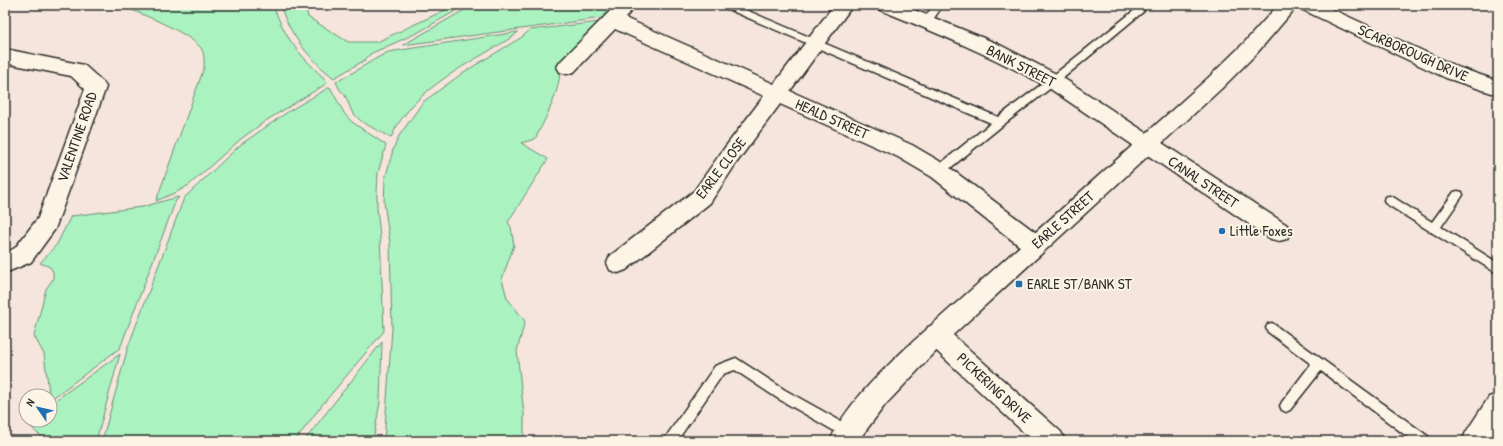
<svg xmlns="http://www.w3.org/2000/svg" width="1503" height="446" font-family="'Patrick Hand',sans-serif">
<style>
.green{fill:#aaf2bf;stroke:#6a8e75}
.lines{fill:none;stroke-linecap:round;stroke-linejoin:round}
.service-casing{stroke:#2b2b2b;stroke-width:3}
.minor-casing{stroke:#2b2b2b;stroke-width:3}
.tertiary-casing{stroke:#2b2b2b;stroke-width:3}
.service{fill:#fcf5e5;fill-rule:evenodd}
.minor{fill:#fcf5e5;fill-rule:evenodd}
.tertiary{fill:#fcf5e5;fill-rule:evenodd}
.poi-dot{fill:#1f6fb2;stroke:#fcf5e5;stroke-width:1.5}
.labels{text-anchor:middle;stroke-width:4;stroke-linejoin:round;paint-order:stroke}
.street-label{font-size:15px;fill:#2b2b2b;stroke:#fcf5e5}
.poi-label{font-size:15px;fill:#2b2b2b;stroke:#fcf5e5;text-anchor:start}
</style>
<rect width="100%" height="100%" fill="#f5e5dd"/>
<filter id="ink" filterUnits="userSpaceOnUse"><feTurbulence type="fractalNoise" baseFrequency=".025" numOctaves="2"/><feDisplacementMap in="SourceGraphic" scale="8" xChannelSelector="R" yChannelSelector="G"/><feConvolveMatrix kernelMatrix="1 2 1 2 8 2 1 2 1" color-interpolation-filters="sRGB"/></filter>
<g filter="url(#ink)">
<path class="green" d="M117,5H273C286,41 300,55 327,81L326,84L267,120L242,138L189,185L177,192L156,201L204,68C204,62 205,52 200,47C187,32 137,11 117,5Z
M280,5H305L308,17L348,42H377L456,5H466L417,33L370,54L365,60L334,78C309,59 290,35 280,5Z
M473,5H618L604,18H602L403,45Z
M600,22L560,66C561,90 546,118 535,139L521,143L548,159L508,222L511,227L514,245L502,279L507,298L525,321L517,351L524,414V441H384L392,328L390,243L384,202L385,179L393,150L399,136L423,102L464,72L522,37L530,30Z
M518,32L514,36C476,60 430,80 403,117C398,123 394,131 391,138L362,122L352,112L345,95L340,90L336,82C354,73 370,61 388,52Z
M330,87L344,113L352,122L386,145L378,173L377,192V208L380,236L384,331L322,405L295,441H102L128,347L184,198L240,145L289,111Z
M178,197L179,198L176,200L120,348L50,400L44,354L34,336L46,289L53,279V272L50,267L40,263L57,244L71,216L142,207Z
M382,342L380,402L373,441H304Z
M120,354L96,441H49L38,434L25,421L50,420V404Z"/>
<g class="lines">
<defs>
<path id="service" d="M721,5H734L998,117L1050,78L1136,9L1139,8L1144,11L1056,84L1003,125L943,174L939,175L935,174L934,171L935,168L991,123L723,7Z
M933,5H943L930,24H924L922,22Z
M1458,191L1462,192L1463,195L1441,227L1498,263V274L1385,203L1384,200L1385,197L1389,196L1393,197L1432,222L1454,192Z
M1272,323L1429,437L1430,441H1413L1321,371L1290,410L1286,412L1282,410L1280,406L1282,402L1311,364L1268,332L1266,328L1268,324Z
M736,358L785,390L853,428L854,432L853,436L848,438L843,436L777,398L735,370L723,374L677,441H663L715,366Z"/>
<path id="minor" d="M616,5H636L625,18L774,84L834,5H853L790,91L912,145L946,165L1043,238L1046,245L1043,252L1035,255L1027,252L932,177L898,157L780,104L737,162L710,203L626,270L618,273L610,270L607,263L610,256L694,191L723,150L764,96L615,29L574,72L567,74L560,72L557,67L560,62Z
M875,5H902L912,9L998,44L1060,76L1287,225L1290,232L1287,239L1279,241L1271,239L1046,86C992,56 935,32 878,9Z
M1298,5H1323L1460,68L1498,81V95L1446,78L1301,9Z
M5,49L84,65L103,82L106,87L55,229L31,262L5,273V253L15,248L38,218L85,89L71,76L5,63Z
M936,324L944,327L1061,432L1065,441H1033L928,343L924,335L928,327Z
M1498,394V428L1490,441H1462L1466,432L1489,397Z"/>
<path id="tertiary" d="M1278,5H1298L1257,53L1222,88L943,344L885,405L858,441H830C845,406 879,374 906,348L1208,78L1244,43Z"/>
</defs>
<use href="#service" class="service-casing"/>
<use href="#minor" class="minor-casing"/>
<use href="#tertiary" class="tertiary-casing"/>
<use href="#service" class="service"/>
<use href="#minor" class="minor"/>
<use href="#tertiary" class="tertiary"/>
</g>
</g>
<g class="poi-dot">
<circle cx="1222" cy="231" r="4"/>
<rect x="1015" y="280" width="8" height="8" rx="2"/>
</g>
<g class="labels">
<g class="street-label">
<text transform="translate(1413 53) rotate(24)" y="5">SCARBOROUGH DRIVE</text>
<text transform="translate(1021 66) rotate(27)" y="5">BANK STREET</text>
<text transform="translate(832 119) rotate(24)" y="5">HEALD STREET</text>
<text transform="translate(77 137) rotate(-71)" y="5">VALENTINE ROAD</text>
<text transform="translate(721 168) rotate(-53)" y="5">EARLE CLOSE</text>
<text transform="translate(1203 182) rotate(34)" y="5">CANAL STREET</text>
<text transform="translate(1063 220) rotate(-42)" y="5">EARLE STREET</text>
<text transform="translate(994 388) rotate(43)" y="5">PICKERING DRIVE</text>
</g>
<g class="poi-label">
<text x="1230" y="236">Little Foxes</text>
<text x="1027" y="289">EARLE ST/BANK ST</text>
</g>
</g>
<rect width="1503" height="446" fill="none" stroke="#fcf5e5" stroke-width="20"/>
<rect x="10" y="10" width="1483" height="426" fill="none" stroke="#2b2b2b" stroke-width="1.5" filter="url(#ink)"/>
<g transform="translate(38 408) rotate(304)"><circle r="19" fill="#fcf5e5" stroke="#a8a49b"/>
<path d="M0-3L7 15L0 10L-7 15Z" fill="#1f6fb2"/>
<text y="-6" font-size="11" font-weight="bold" text-anchor="middle" fill="#2b2b2b">N</text>
</g>
</svg>
